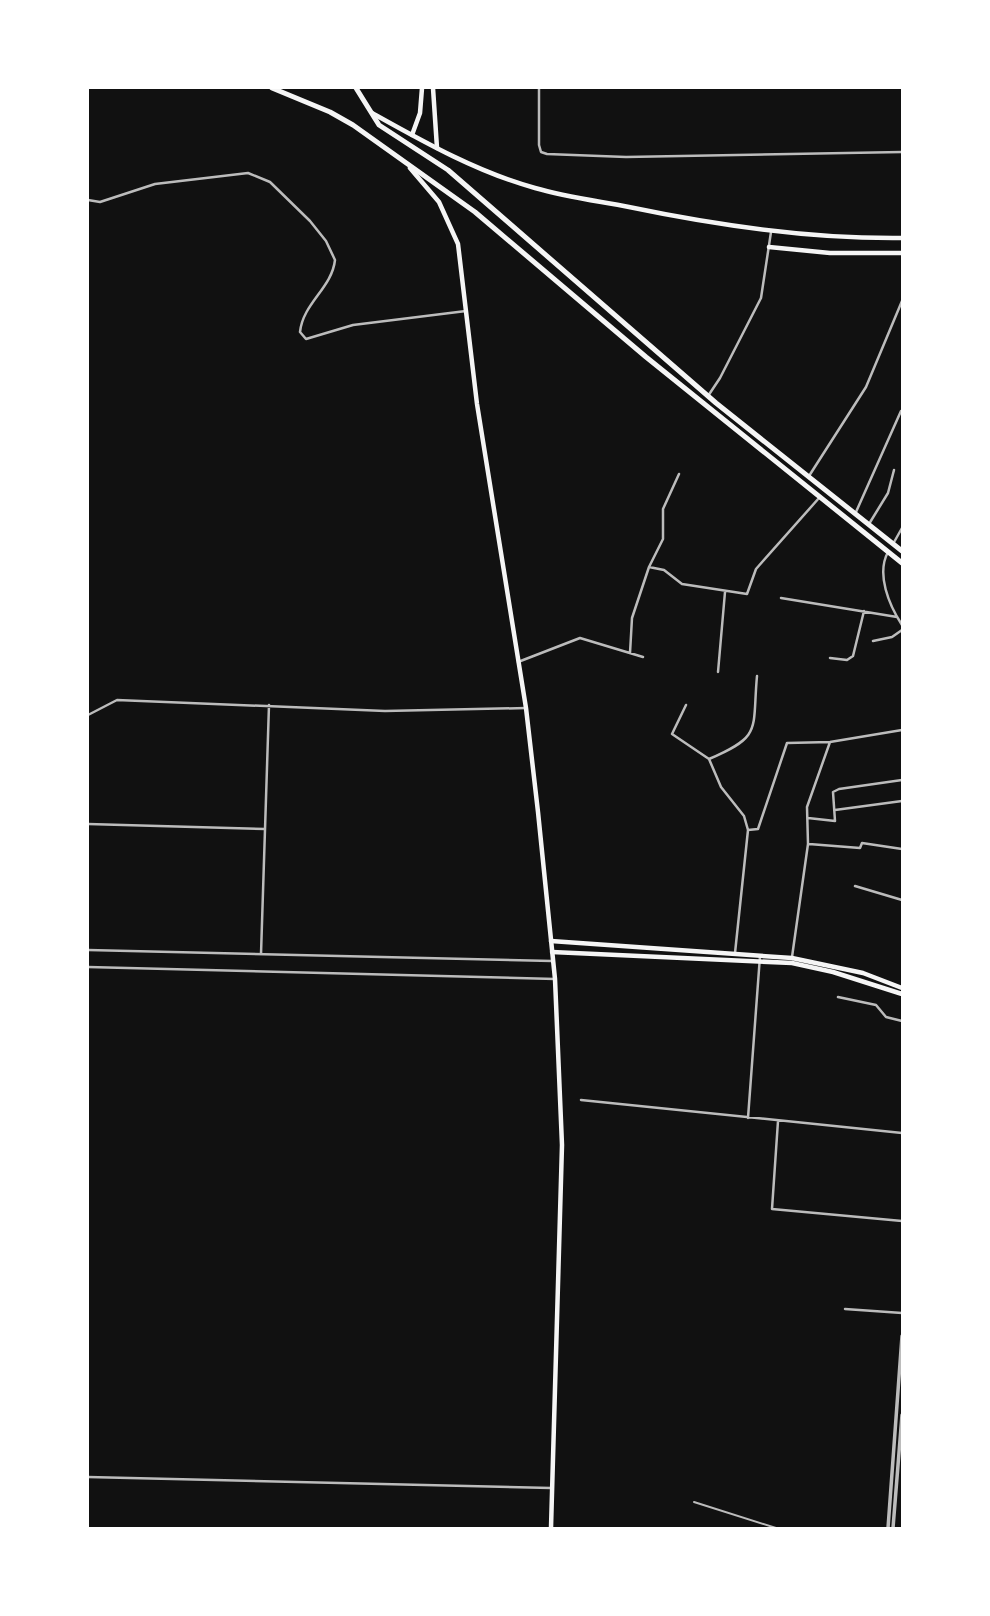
<svg xmlns="http://www.w3.org/2000/svg" width="990" height="1616" font-family="'Alegreya Sans',sans-serif">
<style>
.lines{fill:none;stroke-linecap:round;stroke-linejoin:round}
.service{stroke:#bcbcbc;stroke-width:2}
.minor{stroke:#bcbcbc;stroke-width:2.5}
.tertiary{stroke:#bcbcbc;stroke-width:3.5}
.secondary{stroke:#f5f5f5;stroke-width:4.5}
.primary{stroke:#f5f5f5;stroke-width:4.5}
.trunk{stroke:#f5f5f5;stroke-width:5}
</style>
<rect width="100%" height="100%" fill="#111"/>
<g class="lines">
<path class="service" d="M694,1502L776,1528"/>
<path class="minor" d="M539,88V145L541,152L547,154L626,157L902,152
M88,200L100,202L155,184L248,173L270,182L310,221L326,241L335,260C332,288 303,303 300,332L306,339L353,325L466,311
M708,396L720,378L761,298L771,232
M809,476L866,387L902,301
M856,512L901,411
M869,524L888,493L894,470
M893,544L902,528
M888,552C876,574 889,605 902,625
M649,567L664,570L682,584L747,594L756,569L819,498
M781,598L897,617
M873,641L892,637L902,630
M630,653L632,618L649,567L663,539V509L679,474
M830,658L847,660L853,656L864,611
M518,662L580,638L643,657
M718,672L725,592
M686,705L672,734L709,759L721,787L744,816L748,830L735,953
M88,715L117,700L385,711L526,708
M709,759C763,736 752,730 757,676
M835,810L902,801
M808,818L835,821L833,792L839,789L902,780
M88,824L265,829
M748,830L758,829L787,743L830,742L902,730
M809,844L860,848L862,843L902,849
M855,886L902,900
M88,950L552,961
M261,954L269,705
M792,957L808,844L807,807L830,742
M88,967L555,979
M838,997L876,1005L886,1017L902,1021
M581,1100L902,1133
M748,1118L760,956
M778,1121L772,1209L902,1221
M845,1309L902,1313
M88,1477L551,1488"/>
<path class="tertiary" d="M888,1528L902,1336
M893,1528L902,1415"/>
<path class="secondary" d="M433,88L437,148
M412,135L420,113L422,88
M551,941L792,958L863,973L902,988
M552,952L792,963L833,972L902,994"/>
<path class="primary" d="M372,113C424,142 477,172 535,188C566,197 598,201 629,207C720,226 810,239 902,238
M410,168L439,202L458,244L477,404L526,708L538,812L555,979L562,1145L551,1528
M769,247L830,253H902"/>
<path class="trunk" d="M272,88L330,112L353,125L475,212L646,357L902,563
M356,88L379,125L448,170L716,403L902,551"/>
</g>
<rect width="990" height="1616" fill="none" stroke="#ffffff" stroke-width="178"/>
</svg>
